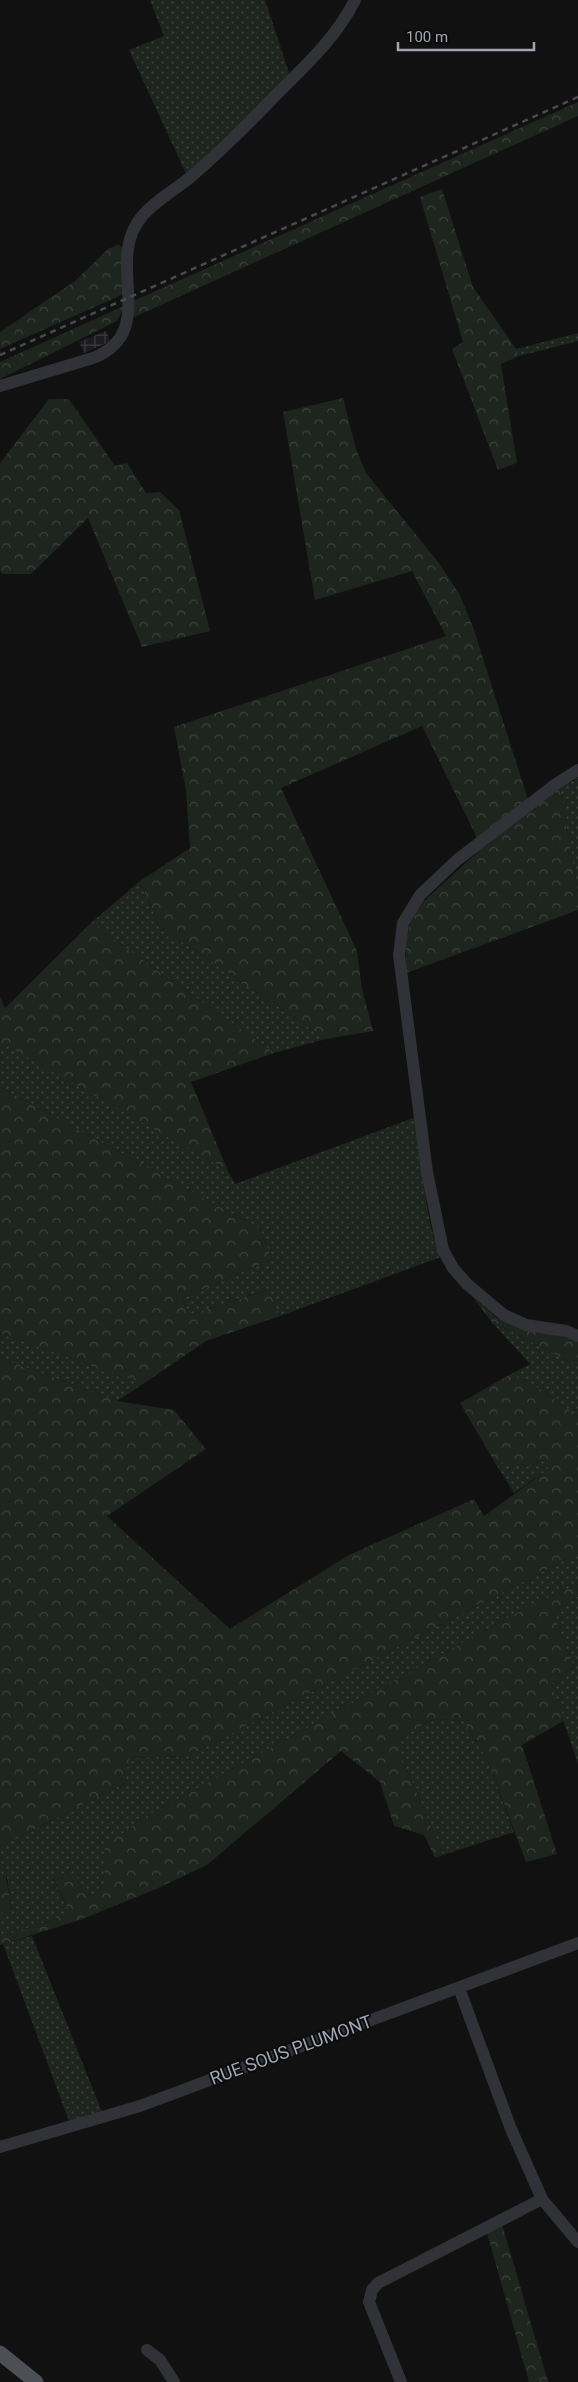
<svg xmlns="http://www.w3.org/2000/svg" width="578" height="2382" font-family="Roboto,sans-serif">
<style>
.industrial{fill:url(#industrial-grid)}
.grass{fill:url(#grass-dots)}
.forest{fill:url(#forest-crowns)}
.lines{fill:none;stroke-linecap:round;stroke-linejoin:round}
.minor{stroke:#313237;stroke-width:12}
.major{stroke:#4d4f57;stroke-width:15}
.rail{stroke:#484a51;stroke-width:2.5;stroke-dasharray:6 5;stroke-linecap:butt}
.labels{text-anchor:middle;stroke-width:4;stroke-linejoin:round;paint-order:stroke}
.street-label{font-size:18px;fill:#a1a6b4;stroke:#0c0c0d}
</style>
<defs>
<pattern id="industrial-grid" width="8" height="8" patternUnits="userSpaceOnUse" patternTransform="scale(1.25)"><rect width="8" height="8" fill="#1d1d1f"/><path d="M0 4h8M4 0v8" fill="none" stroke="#3b3b3d"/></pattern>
<pattern id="grass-dots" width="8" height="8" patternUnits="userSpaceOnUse" patternTransform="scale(1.25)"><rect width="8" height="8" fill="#1d251e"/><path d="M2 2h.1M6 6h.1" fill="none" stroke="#3b423c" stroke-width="1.8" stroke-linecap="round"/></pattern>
<pattern id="forest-crowns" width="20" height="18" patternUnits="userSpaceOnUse" patternTransform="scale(1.25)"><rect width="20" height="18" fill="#1d251e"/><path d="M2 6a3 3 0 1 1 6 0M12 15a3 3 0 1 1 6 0" fill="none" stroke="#3b423c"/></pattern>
</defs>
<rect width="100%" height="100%" fill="#111112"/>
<path class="industrial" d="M106,331L111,341L84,353L79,342Z"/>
<path class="grass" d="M150,0H265L292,82L191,184L129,50L164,36Z
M578,333V341L519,356L516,349Z
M578,778V892L560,788Z
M140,881L159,926L326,1039L274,1053L91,923Z
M0,1041L228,1171L235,1184L416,1117C421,1156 425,1224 441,1257L280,1316L267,1290L189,1315L183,1298L272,1259L260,1229L0,1087Z
M491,1321L578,1366V1417L542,1390L511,1374L530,1364Z
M0,1333L143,1384L117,1401L0,1358Z
M542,1460L549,1469L514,1493L494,1461L531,1466Z
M578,1553V1584L526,1608L145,1817L106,1846L104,1884L94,1895L84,1894L77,1877L53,1879L71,1914L0,1937V1911L5,1914L12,1912L7,1877L0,1874V1847L125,1783L128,1758L188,1756Z
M578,1596V1764L551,1684L574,1667L553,1613Z
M434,1719L464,1721L488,1761L514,1832L443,1855L395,1741Z
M32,1936L102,2112L69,2121L3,1944Z"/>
<path class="forest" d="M578,102V116L132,318L129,303Z
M442,189L473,287L516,349L519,356L501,364L517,463L498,470L452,349L463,342L420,197Z
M119,244L124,251V294L0,349V332L75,281L108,249Z
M124,306L117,321L0,379V362Z
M343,398L356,449L366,473L439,563L460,595L474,630L531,809L560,788L578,892V910L406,973C405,951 406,931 414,910L482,848L422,726L281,788L357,951L362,989L373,1031L326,1039L159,926L140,881L190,848L186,790L174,727L446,636L412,571L315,600L283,412Z
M49,399H69L115,466L127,463L146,493L160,492L179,510L210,631L142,647L88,518L31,574H2L0,570V463Z
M91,923L274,1053L191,1082L228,1171L0,1042V997L5,1008Z
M0,1087L260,1229L272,1259L183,1298L189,1315L268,1290L280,1316L206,1341L143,1384L0,1333Z
M472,1296L497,1318L514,1326L578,1340V1366L491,1321Z
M0,1358L117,1401L174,1410L206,1449L107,1516L230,1629L349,1555L474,1499L484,1516L549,1469L542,1460L531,1466L494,1461L460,1403L511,1374L542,1390L578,1417V1553L188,1756L129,1758L125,1783L0,1847Z
M578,1584V1596L553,1613L574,1667L551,1684L565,1720L522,1745L557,1854L526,1862L488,1761L464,1721L434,1719L395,1741L443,1855L435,1858L424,1835L394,1826L380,1782L341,1751L207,1865L156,1889L80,1920L0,1945V1937L71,1914L53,1878L69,1871L77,1877L84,1894L94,1895L104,1884L105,1846L145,1817L526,1608Z
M0,1874L6,1877L12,1912L5,1914L0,1911Z
M502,2224L548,2382H529L487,2233Z"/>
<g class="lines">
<path class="minor" d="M0,386L93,358C161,331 102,261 143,215C157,199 177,189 193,175C222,150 249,123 275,96C305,66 336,38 355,0
M578,770L556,784L457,860L420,895L403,923L399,955L427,1172L443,1250L453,1268L467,1284L504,1315L526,1325L566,1331L578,1336
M459,1988L511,2129L542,2199L578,2242
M0,2147L140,2106L578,1943
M147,2350L160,2360L174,2382
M401,2382L369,2302L372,2290L378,2283L542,2199"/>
<path class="major" d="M0,2353L36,2382"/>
<path class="rail" d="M0,355L578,97"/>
</g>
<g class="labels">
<g class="street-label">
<text transform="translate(291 2050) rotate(-20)" y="6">RUE SOUS PLUMONT</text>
</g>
</g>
<path d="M398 42v8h136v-8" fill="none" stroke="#a1a6b4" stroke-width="2.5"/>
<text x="406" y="42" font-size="15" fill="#a1a6b4" stroke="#0c0c0d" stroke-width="4" paint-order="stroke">100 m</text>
</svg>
